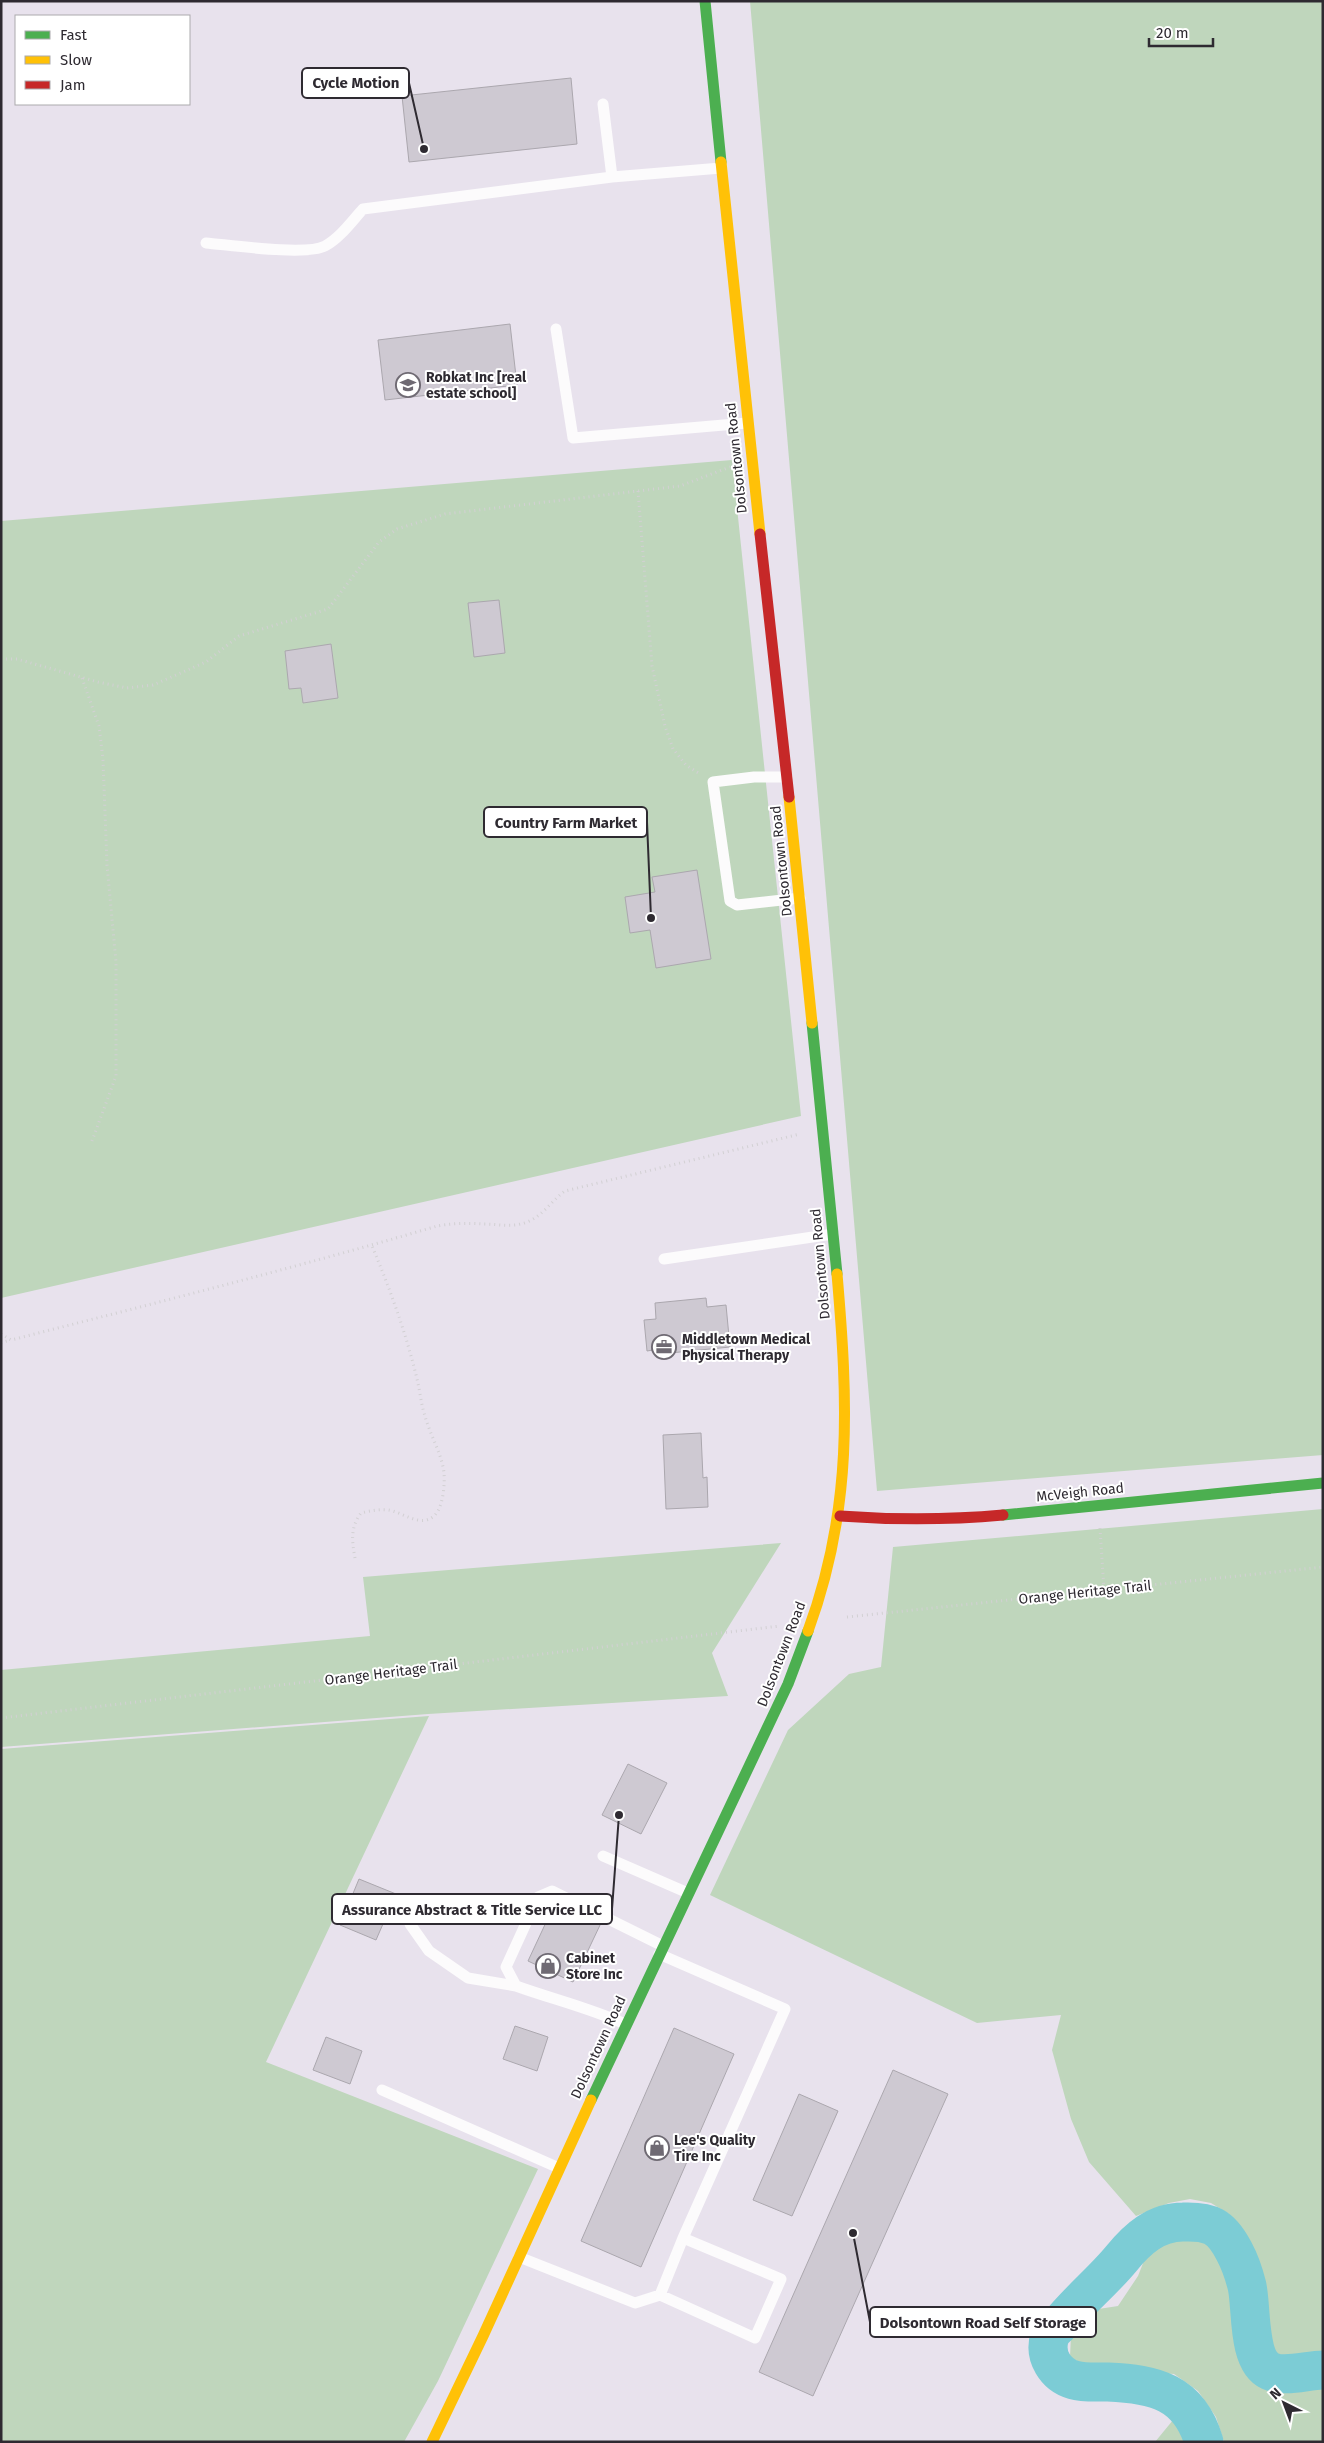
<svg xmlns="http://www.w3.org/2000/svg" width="1324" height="2443" font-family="'Fira Sans',sans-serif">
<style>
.green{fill:#bfd6bc}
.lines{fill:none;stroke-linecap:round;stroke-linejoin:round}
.river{stroke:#7cccd5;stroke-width:39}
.building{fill:#cec9d2;stroke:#aba7ae}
.path{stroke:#d2d0d3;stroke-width:3;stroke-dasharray:1 4;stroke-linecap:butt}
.lane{stroke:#fcfbfc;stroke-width:11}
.fast{stroke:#4caf50;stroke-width:11}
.slow{stroke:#ffc107;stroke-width:11}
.jam{stroke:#c62828;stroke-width:11}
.labels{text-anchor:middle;stroke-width:4;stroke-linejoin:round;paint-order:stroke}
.poi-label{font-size:14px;font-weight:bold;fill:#2e2a31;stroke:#fff;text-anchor:start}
.street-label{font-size:14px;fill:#2e2a31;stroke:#fff}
.leader{fill:none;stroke:#2e2a31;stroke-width:2}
.callout-dot{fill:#2e2a31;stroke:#fff;stroke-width:2}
.callout{fill:#fff;stroke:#2e2a31;stroke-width:2}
.callout-label{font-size:15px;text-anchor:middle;font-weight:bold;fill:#2e2a31}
</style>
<rect width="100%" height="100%" fill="#e8e2ed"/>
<path class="green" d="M750,1H1323V1455L877,1491Z
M732,460L801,1116L1,1298V521Z
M1323,1509V2354L1289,2365L1271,2352L1249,2242L1229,2214L1211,2203L1190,2199L1169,2203L1136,2216L1089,2162L1071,2119L1052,2050L1061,2015L977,2023L710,1895L788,1730L849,1674L881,1667L893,1547Z
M781,1543L712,1653L728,1696L428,1714L1,1747V1670L370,1636L363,1577Z
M429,1716L266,2062L538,2169L438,2381L404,2442H1V1749Z
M1185,2229L1205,2232L1216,2241L1229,2260L1237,2339L1246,2370L1274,2390L1323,2388V2442H1224L1216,2417L1198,2391L1174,2374L1087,2367L1070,2357L1071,2335L1092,2310L1118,2306L1138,2276L1147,2253L1165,2234Z
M1182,2409L1192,2442H1155Z"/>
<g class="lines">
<path class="river" d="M1204,2442C1189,2392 1155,2384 1108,2382C1097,2382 1084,2383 1074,2380C1056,2375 1043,2356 1050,2336C1051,2332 1056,2328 1059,2325C1078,2301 1102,2282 1121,2259C1137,2239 1156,2222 1183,2222C1210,2221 1221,2226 1234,2251C1240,2262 1244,2274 1247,2286C1252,2308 1247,2360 1270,2371C1285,2378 1307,2370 1323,2370"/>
</g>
<path class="building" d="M571,78L577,144L409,162L402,96Z
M510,324L517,385L385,400L378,340Z
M499,600L505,653L474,657L468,603Z
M331,644L338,698L303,703L301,688L289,689L285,651Z
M697,870L711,959L656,968L650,930L630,933L625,897L655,892L652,877Z
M706,1298L707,1307L726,1305L730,1347L660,1354L659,1349L647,1351L644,1320L656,1319L655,1303Z
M701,1433L703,1478L707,1477L708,1507L666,1509L663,1435Z
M628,1764L667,1783L641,1834L602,1815Z
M359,1879L396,1894L376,1940L340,1925Z
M556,1901L601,1923L573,1982L528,1961Z
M515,2026L548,2037L537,2071L503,2059Z
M674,2028L734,2054L641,2267L581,2241Z
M326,2037L362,2051L350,2084L313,2070Z
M893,2070L948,2094L813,2396L759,2372Z
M799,2094L838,2111L792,2216L753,2200Z"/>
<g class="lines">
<path class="path" d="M638,491L652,666L665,726L673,749L686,765L700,774
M1,659H17L98,682L127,688L153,685L206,662L239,636L328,609L379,542L397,529L445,514L680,486L730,467
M82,678L99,726L103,759L107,865L116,962V1076L92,1141
M1,1334L11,1340C152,1304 294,1268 434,1227C448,1223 468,1223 483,1224C499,1224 512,1228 527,1222C543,1216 552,1200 565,1191L800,1134
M1,1343L10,1340
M1100,1528L1104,1590
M355,1558C352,1541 350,1528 361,1513C370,1511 378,1509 388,1510C403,1512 420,1528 434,1516C443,1508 445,1485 444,1473C442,1454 430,1435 425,1416C421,1404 420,1391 417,1379C406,1333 390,1289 372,1246
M847,1617L1323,1567
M1,1718L780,1626"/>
<path class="lane" d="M603,104L612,177L721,168
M206,243C230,245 306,256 325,246C340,238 352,221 363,209L612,177
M556,329L573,438L747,423
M787,777H754L713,782L730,901L737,905L800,898
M664,1259L833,1234
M603,1856L688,1893
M410,1924L429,1951L468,1978L516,1986
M659,1954L785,2009L683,2238
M625,2024C590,2008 552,1999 516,1986L506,1967L538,1897L552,1891L663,1946
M382,2090L559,2168
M519,2257L635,2303L660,2295L755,2338L781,2279L683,2238L660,2295"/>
<path class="fast" d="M705,1L721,162
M812,1023L837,1274
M1003,1515L1323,1483
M591,2100L788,1684L808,1631"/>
<path class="slow" d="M721,162L760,534
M789,797L812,1023
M808,1631C853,1509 848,1401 837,1274
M432,2442L483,2336L591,2100"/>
<path class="jam" d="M760,534L789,797
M840,1516C895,1520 948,1520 1003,1515"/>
</g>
<defs>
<symbol id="university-ring" viewBox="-11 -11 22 22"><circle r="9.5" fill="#fff" stroke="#6f6a73" stroke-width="1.5"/><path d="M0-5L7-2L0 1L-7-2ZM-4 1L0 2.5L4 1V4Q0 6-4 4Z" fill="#6f6a73"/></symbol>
<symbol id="office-ring" viewBox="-11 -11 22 22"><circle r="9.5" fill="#fff" stroke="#6f6a73" stroke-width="1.5"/><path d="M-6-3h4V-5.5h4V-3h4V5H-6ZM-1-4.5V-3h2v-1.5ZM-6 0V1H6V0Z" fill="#6f6a73"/></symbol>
<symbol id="shop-ring" viewBox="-11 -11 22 22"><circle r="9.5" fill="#fff" stroke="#6f6a73" stroke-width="1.5"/><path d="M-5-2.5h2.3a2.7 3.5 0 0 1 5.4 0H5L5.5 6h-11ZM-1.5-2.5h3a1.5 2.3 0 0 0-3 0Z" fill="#6f6a73"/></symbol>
</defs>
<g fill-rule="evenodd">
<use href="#university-ring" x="394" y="371" width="28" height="28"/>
<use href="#office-ring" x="650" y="1333" width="28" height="28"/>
<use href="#shop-ring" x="534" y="1952" width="28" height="28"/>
<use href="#shop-ring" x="643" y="2134" width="28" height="28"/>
</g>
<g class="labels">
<g class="poi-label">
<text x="426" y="382">Robkat Inc [real<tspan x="426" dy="16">estate school]</tspan></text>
<text x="682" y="1344">Middletown Medical<tspan x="682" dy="16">Physical Therapy</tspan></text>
<text x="566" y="1963">Cabinet<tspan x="566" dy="16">Store Inc</tspan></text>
<text x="674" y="2145">Lee's Quality<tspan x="674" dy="16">Tire Inc</tspan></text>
</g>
<g class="street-label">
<text transform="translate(736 458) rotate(-96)" y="5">Dolsontown Road</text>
<text transform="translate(781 861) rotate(-96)" y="5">Dolsontown Road</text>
<text transform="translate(820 1264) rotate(-95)" y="5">Dolsontown Road</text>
<text transform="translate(1080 1492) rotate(-6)" y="5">McVeigh Road</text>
<text transform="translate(1085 1592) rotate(-6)" y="5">Orange Heritage Trail</text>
<text transform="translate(781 1654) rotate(-69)" y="5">Dolsontown Road</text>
<text transform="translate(391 1672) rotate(-7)" y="5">Orange Heritage Trail</text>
<text transform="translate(598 2047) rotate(-65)" y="5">Dolsontown Road</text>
</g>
</g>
<path class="leader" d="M424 149L409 83M651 918L647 822M619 1815L612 1909M853 2233L870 2322"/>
<g class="callout-dot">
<circle cx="424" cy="149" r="5"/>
<circle cx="651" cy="918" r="5"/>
<circle cx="619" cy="1815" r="5"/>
<circle cx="853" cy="2233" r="5"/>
</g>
<g class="callout">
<rect x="302" y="68" width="107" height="30" rx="5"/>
<rect x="484" y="807" width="163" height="30" rx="5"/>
<rect x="332" y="1894" width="280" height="30" rx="5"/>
<rect x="870" y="2307" width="226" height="30" rx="5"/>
</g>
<g class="callout-label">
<text x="356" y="88">Cycle Motion</text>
<text x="566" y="828">Country Farm Market</text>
<text x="472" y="1915">Assurance Abstract &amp; Title Service LLC</text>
<text x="983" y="2328">Dolsontown Road Self Storage</text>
</g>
<rect width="1324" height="2443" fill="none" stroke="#2e2a31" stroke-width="5"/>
<rect x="15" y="15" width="175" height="90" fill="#ffffff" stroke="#abaaad"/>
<rect x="25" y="31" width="25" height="8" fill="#4caf50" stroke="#abaaad"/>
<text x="60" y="40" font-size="15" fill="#2e2a31">Fast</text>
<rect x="25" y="56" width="25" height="8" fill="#ffc107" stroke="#abaaad"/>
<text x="60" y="65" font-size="15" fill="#2e2a31">Slow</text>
<rect x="25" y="81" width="25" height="8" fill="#c62828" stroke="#abaaad"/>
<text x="60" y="90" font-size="15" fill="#2e2a31">Jam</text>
<g transform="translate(1284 2403) rotate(318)" stroke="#ffffff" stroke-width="4" paint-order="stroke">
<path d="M0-4L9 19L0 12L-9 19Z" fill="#2e2a31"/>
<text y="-8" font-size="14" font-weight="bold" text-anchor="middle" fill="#2e2a31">N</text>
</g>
<path d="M1149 38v8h64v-8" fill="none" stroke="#2e2a31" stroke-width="2.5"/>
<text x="1156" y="38" font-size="15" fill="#2e2a31" stroke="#ffffff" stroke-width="4" paint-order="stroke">20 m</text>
</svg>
